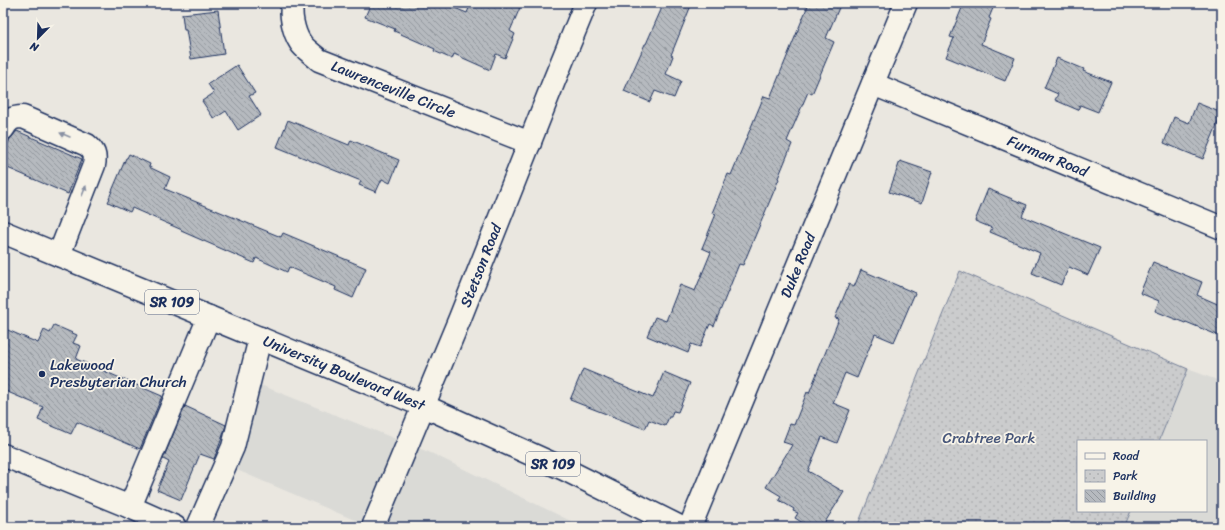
<svg xmlns="http://www.w3.org/2000/svg" width="1225" height="530" font-family="Sriracha,sans-serif">
<style>
.built{fill:#dadad6}
.park{fill:url(#park-dots);stroke:#737e96}
.building{fill:url(#building-back-hatch);stroke:#1b2f5e}
.lines{fill:none;stroke-linecap:round;stroke-linejoin:round}
.minor-casing{stroke:#1b2f5e;stroke-width:25}
.major-casing{stroke:#1b2f5e;stroke-width:25}
.minor{stroke:#f7f3e8;stroke-width:22}
.major{stroke:#f7f3e8;stroke-width:22}
.oneway{fill:#8991a3}
.poi-dot{fill:#1b2f5e;stroke:#f7f3e8;stroke-width:1.5}
.labels{text-anchor:middle;stroke-width:3.5;stroke-linejoin:round;paint-order:stroke}
.shield{fill:#f7f3e8;stroke:#5d6a87;stroke-width:1}
.shield-label{font-size:14px;font-weight:bold;fill:#1b2f5e}
.street-label{font-size:15px;fill:#1b2f5e;stroke:#f7f3e8}
.poi-label{font-size:15px;fill:#1b2f5e;stroke:#f7f3e8;text-anchor:start}
.park-label{font-size:15px;fill:#47567a;stroke:#f7f3e8}
</style>
<defs>
<pattern id="park-dots" width="8" height="8" patternUnits="userSpaceOnUse"><rect width="8" height="8" fill="#cbcccd"/><path d="M2 2h.1M6 6h.1" fill="none" stroke="#aeb0b2" stroke-width="1.8" stroke-linecap="round"/></pattern>
<pattern id="building-back-hatch" width="6" height="6" patternUnits="userSpaceOnUse"><rect width="6" height="6" fill="#b6babf"/><path d="M-1 5l2 2M0 0l6 6M5-1l2 2" fill="none" stroke="#93989e"/></pattern>
</defs>
<rect width="100%" height="100%" fill="#eae7e0"/>
<filter id="ink" filterUnits="userSpaceOnUse"><feTurbulence type="fractalNoise" baseFrequency=".025" numOctaves="2"/><feDisplacementMap in="SourceGraphic" scale="8" xChannelSelector="R" yChannelSelector="G"/><feConvolveMatrix kernelMatrix="1 2 1 2 8 2 1 2 1" color-interpolation-filters="sRGB"/></filter>
<g filter="url(#ink)">
<path class="built" d="M1188,369L1222,382V527H1124L1131,511H1206V441H1159Z
M258,384L431,453L583,527H371L225,465Z"/>
<path class="park" d="M960,271L1188,369L1159,441H1078V511H1131L1124,527H857Z"/>
<path class="building" d="M371,3H442L467,13L471,3H522L510,31L515,34L505,58L496,54L490,70L454,54L452,59L434,51L435,49L394,31L395,29L365,17Z
M664,3H692L671,55L673,56L666,74L681,81L674,98L655,91L650,102L624,91L645,44H646Z
M809,3H841L826,38L834,42L812,94L808,92L787,141L792,144L778,178L779,179L743,265L739,264L714,326L710,324L700,347L691,344L688,353L647,336L655,317L666,321L680,285L695,291L711,252L702,248L716,214L712,213L728,174L731,175L764,96L770,98Z
M964,3H995L989,18L991,19L981,44L1015,58L1005,81L946,57L954,38L950,37Z
M218,10L224,54L191,59L186,30H184L182,14Z
M1057,58L1084,69L1083,71L1111,82L1098,112L1080,105L1078,110L1055,100L1058,94L1044,88Z
M237,65L255,93L249,96L261,115L238,130L226,111L214,119L202,101L214,93L208,84Z
M1197,103L1222,113L1203,159L1164,143L1174,117L1189,123Z
M288,120L349,145L351,140L399,160L390,183L382,179L376,192L359,185L361,181L277,147Z
M17,131L82,159L68,194L3,166V155L10,139Z
M129,154L150,164L149,167L170,177L165,189L259,228L281,237L283,233L366,268L353,298L335,290L336,287L289,267L287,272L256,258L254,263L181,231L182,230L132,208L130,212L108,202L110,198H109L126,158H127Z
M900,161L932,172L922,203L889,192Z
M988,189L1027,205L1022,216L1100,248L1088,275L1069,267L1061,285L1032,273L1040,253L990,232L992,228L975,221Z
M1153,262L1202,282L1197,295L1222,306V337L1186,322L1185,323L1155,311L1159,301L1140,293Z
M861,270L915,293L894,342L875,334L857,378L845,373L833,403L850,410L837,443L822,437L808,471L844,492L822,527H809L795,518L798,513L793,511L794,509L779,500L781,496L766,487L792,445L783,442L790,424L794,425L807,392L809,393L839,319L835,318L849,284L854,287Z
M54,325L77,335L73,343L81,346L76,359L162,396L140,449L77,422L71,434L38,420L43,407L3,390V328L38,343L44,330L50,333Z
M583,369L653,398L664,372L690,383L678,412L673,411L671,417H669L665,426L649,420L645,429L570,400Z
M185,406L226,425L222,438L214,459L200,454L181,500L157,490L169,462L163,459Z"/>
<g class="lines">
<defs>
<g id="minor">
<path id="s1" d="M293,3C289,13 294,33 300,42C304,49 313,54 319,60L530,143"/>
<path id="s2" d="M873,84L1222,228"/>
<path d="M3,129C8,120 12,117 23,117L87,145C94,151 96,155 94,165L59,255"/>
<path d="M3,455L130,507L209,317"/>
<path d="M130,507L175,527"/>
<path d="M198,527L233,447L260,338"/>
<path id="s3" d="M373,527L460,318L554,81L586,3"/>
<path id="s4" d="M690,527L906,3"/>
</g>
<g id="major">
<path id="s5" d="M3,232L424,406L564,469L680,527"/>
</g>
</defs>
<use href="#minor" class="minor-casing"/>
<use href="#major" class="major-casing"/>
<use href="#minor" class="minor"/>
<use href="#major" class="major"/>
</g>
<defs><path id="oneway-solid" d="M-6-.8H1V-3.2L6.5 0L1 3.2V.8H-6Z"/></defs>
<g class="oneway">
<use href="#oneway-solid" transform="translate(65 135) rotate(-157)"/>
<use href="#oneway-solid" transform="translate(84 191) rotate(-68)"/>
</g>
</g>
<circle class="poi-dot" cx="42" cy="374" r="4"/>
<g class="labels">
<g class="shield">
<rect x="145" y="290" width="54" height="24" rx="3"/>
<rect x="526" y="452" width="54" height="24" rx="3"/>
</g>
<g class="shield-label">
<text x="172" y="307">SR 109</text>
<text x="553" y="469">SR 109</text>
</g>
<g class="street-label">
<text dy="5" stroke="none"><textPath href="#s1" startOffset="147">Lawrenceville Circle</textPath></text>
<text dy="5" stroke="none"><textPath href="#s2" startOffset="189">Furman Road</textPath></text>
<text dy="5" stroke="none"><textPath href="#s4" startOffset="283">Duke Road</textPath></text>
<text dy="5" stroke="none"><textPath href="#s3" startOffset="283">Stetson Road</textPath></text>
<text dy="5" stroke="none"><textPath href="#s5" startOffset="369">University Boulevard West</textPath></text>
</g>
<g class="poi-label">
<text x="50" y="370">Lakewood<tspan x="50" dy="17">Presbyterian Church</tspan></text>
</g>
<g class="park-label">
<text x="989" y="443">Crabtree Park</text>
</g>
</g>
<rect width="1225" height="530" fill="none" stroke="#f7f3e8" stroke-width="16"/>
<rect x="8" y="8" width="1209" height="514" fill="none" stroke="#1b2f5e" stroke-width="1.5" filter="url(#ink)"/>
<rect x="1077" y="440" width="130" height="72" fill="#f7f3e8" stroke="#9fa5b1"/>
<rect x="1085" y="453" width="20" height="6" fill="#f7f3e8" stroke="#9fa5b1"/>
<text x="1113" y="460" font-size="12" fill="#1b2f5e">Road</text>
<rect x="1085" y="470" width="20" height="12" fill="url(#park-dots)" stroke="#9fa5b1"/>
<text x="1113" y="480" font-size="12" fill="#1b2f5e">Park</text>
<rect x="1085" y="490" width="20" height="12" fill="url(#building-back-hatch)" stroke="#9fa5b1"/>
<text x="1113" y="500" font-size="12" fill="#1b2f5e">Building</text>
<g transform="translate(38 38) rotate(203)" stroke="#f7f3e8" stroke-width="3" paint-order="stroke">
<path d="M0-3L7 15L0 10L-7 15Z" fill="#1b2f5e"/>
<text y="-6" font-size="11" font-weight="bold" text-anchor="middle" fill="#1b2f5e">N</text>
</g>
</svg>
